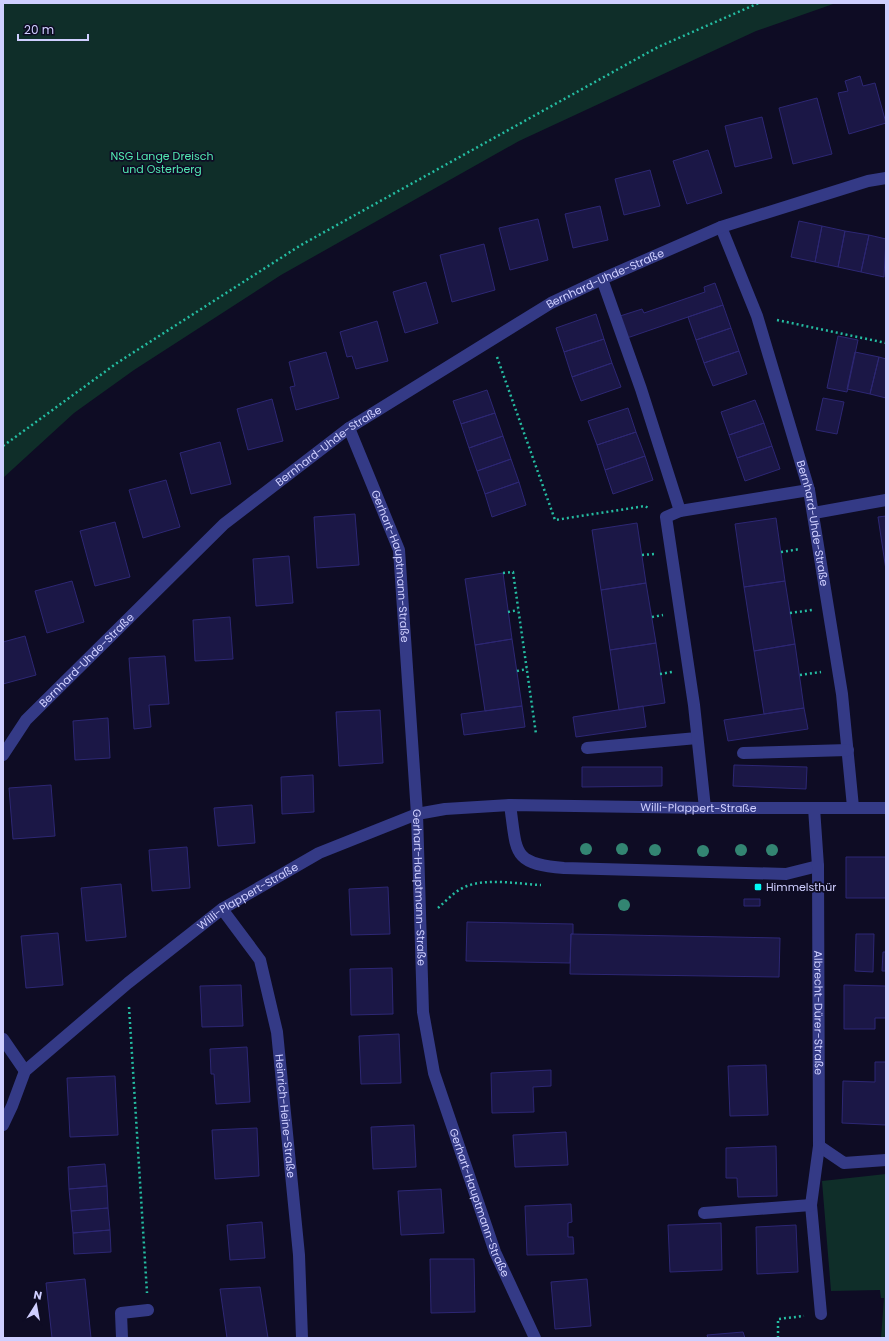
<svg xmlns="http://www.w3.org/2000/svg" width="889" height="1341" font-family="Poppins,sans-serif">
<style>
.green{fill:#0f2e29}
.building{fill:#1b1746;stroke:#2d2774}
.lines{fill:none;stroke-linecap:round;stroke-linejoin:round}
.path{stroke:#25bda2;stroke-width:2.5;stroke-dasharray:2 3;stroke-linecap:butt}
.minor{stroke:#343a86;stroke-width:12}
.tree{fill:#338572}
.poi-dot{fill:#00faf6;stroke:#0e0c24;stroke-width:1.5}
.labels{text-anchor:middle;stroke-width:3.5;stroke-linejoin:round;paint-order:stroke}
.park-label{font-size:11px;fill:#52e8b1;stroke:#0e0c24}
.street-label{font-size:11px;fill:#cfcfff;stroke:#0e0c24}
.poi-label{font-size:11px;fill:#cfcfff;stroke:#0e0c24;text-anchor:start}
</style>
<rect width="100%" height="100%" fill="#0e0c24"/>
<path class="green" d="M3,3H836L756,31L519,141L281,275L134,370L74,413L3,478Z
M886,1174V1338H881L884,1298H881L880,1290L831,1291L822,1181Z"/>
<path class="building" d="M860,76L863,86L875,83L886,123L849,134L838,93L848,91L845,81Z
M817,98L832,154L793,164L779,108Z
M762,117L772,158L735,167L725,126Z
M708,150L722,193L687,204L673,161Z
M650,170L660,206L624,215L615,179Z
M600,206L608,240L573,248L565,214Z
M538,219L548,260L510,270L499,228Z
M799,221L822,226L815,262L791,257Z
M822,226L845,231L838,267L815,262Z
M845,231L869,235L861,272L838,267Z
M869,235L886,239L884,277L861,272Z
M484,244L495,290L452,302L440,255Z
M426,282L438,323L405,333L393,292Z
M715,283L723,305L627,338L620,316L642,309L644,313L705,292L704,287Z
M723,305L731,328L696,340L688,317Z
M596,314L604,339L564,352L556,328Z
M377,321L388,361L356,369L352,356L347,357L340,332Z
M731,328L739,351L704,363L696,340Z
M838,336L858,340L847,392L827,388Z
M604,339L612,363L572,377L564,352Z
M739,351L747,374L713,386L704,363Z
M326,352L339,398L296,410L290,387L295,386L289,362Z
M855,352L879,357L870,394L847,389Z
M879,357L886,359V398L870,394Z
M612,363L621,387L581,401L572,377Z
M487,390L495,413L461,424L453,401Z
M823,398L844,402L837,434L816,430Z
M272,399L283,441L248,450L237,409Z
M755,400L764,423L729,435L721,412Z
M628,408L636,432L597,445L588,421Z
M495,413L503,436L469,448L461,424Z
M764,423L772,446L737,458L729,435Z
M636,432L645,456L605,470L597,445Z
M503,436L511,459L477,471L469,448Z
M220,442L231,484L191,494L180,453Z
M772,446L780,469L745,481L737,458Z
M645,456L653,480L613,494L605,470Z
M511,459L519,482L485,494L477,471Z
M166,480L180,527L143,538L129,490Z
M519,482L526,505L492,517L485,494Z
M355,514L359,565L317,568L314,517Z
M886,516V570L878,517Z
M776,518L785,581L744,587L735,524Z
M115,522L130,577L95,586L80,531Z
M637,523L646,583L601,590L592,530Z
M289,556L293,603L256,606L253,559Z
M503,573L512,639L475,645L465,579Z
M72,581L84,622L47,633L35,591Z
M785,581L795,644L754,651L744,587Z
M646,583L656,643L610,650L601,590Z
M230,617L233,659L195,661L193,620Z
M25,636L36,675L3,684V642Z
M512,639L522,706L485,711L475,645Z
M656,643L665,703L619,710L610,650Z
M795,644L804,708L764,714L754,651Z
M165,656L169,704L149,705L151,727L134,729L129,658Z
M522,706L525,727L464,735L461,714Z
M643,706L646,727L576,737L573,717Z
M804,708L808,729L728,741L724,720Z
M380,710L383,763L339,766L336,712Z
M108,718L110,758L75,760L73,721Z
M734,765L807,767L806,789L733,786Z
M582,767H662V786L582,787Z
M313,775L314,812L282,814L281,777Z
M51,785L55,836L13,839L9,788Z
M252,805L255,843L218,846L214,808Z
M187,847L190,888L152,891L149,850Z
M846,857H886V898H846Z
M121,884L126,937L86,941L81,888Z
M388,887L390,934L351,935L349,889Z
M744,899H760V906H744Z
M467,922L573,924V934H571L570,963L466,961Z
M58,933L63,985L26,988L21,936Z
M571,934L780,938L779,977L570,974Z
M856,934H874L873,972L855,971Z
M883,952H886V971H882Z
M392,968L393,1014L351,1015L350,969Z
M241,985L243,1026L202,1027L200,986Z
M844,985L886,986V1018H875V1029H844Z
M399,1034L401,1083L361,1084L359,1036Z
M247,1047L250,1102L216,1104L214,1074H211L210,1049Z
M875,1062H886V1125L842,1123L843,1081L875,1082Z
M766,1065L768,1115L730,1116L728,1066Z
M551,1070V1086L533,1087L534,1112L492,1113L491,1073Z
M115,1076L118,1135L70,1137L67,1078Z
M414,1125L416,1167L373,1169L371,1127Z
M257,1128L259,1176L215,1179L212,1130Z
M566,1132L568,1165L515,1167L513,1135Z
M776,1146L777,1196L738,1197L737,1178H726V1148Z
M105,1164L107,1186L69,1189L68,1167Z
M107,1186L108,1208L71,1211L69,1189Z
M441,1189L444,1233L401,1235L398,1191Z
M571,1204L572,1222L568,1223V1237H573L574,1254L527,1255L525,1206Z
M108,1208L110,1230L73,1233L71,1211Z
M262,1222L265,1258L230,1260L227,1225Z
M721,1223L722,1270L670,1272L668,1225Z
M796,1225L798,1272L757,1274L756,1227Z
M110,1230L111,1252L74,1254L73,1233Z
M430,1259H474L475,1312L431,1313Z
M85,1279L91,1338H52L46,1283Z
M587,1279L591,1326L555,1329L551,1282Z
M260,1287L268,1338H227L220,1289Z
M743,1332L745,1338H708L707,1335Z"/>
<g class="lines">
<path class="path" d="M777,320L886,343
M497,357L555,520L645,506L650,509
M3,446L117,363L301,245L658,47L759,3
M781,552L800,549
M642,555L654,554
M503,573L513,572L536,734
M508,612L518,610
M790,613L812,610
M652,617L663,615
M517,671L527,669
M660,674L672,672
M800,675L821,672
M438,908C447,900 456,890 467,886C489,878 518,884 541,885
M129,1007L147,1293
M778,1338V1319L804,1316"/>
<g class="minor">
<path id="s1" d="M721,227L757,316L809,490L842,694L853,807"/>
<path d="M602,279L641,389L680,511"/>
<path id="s2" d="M349,428L399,550L417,814L423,1012L434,1073L495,1252L535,1338"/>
<path d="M814,513L886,500"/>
<path d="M587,748L697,738"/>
<path d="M743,753L848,750"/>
<path id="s3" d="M3,755L26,720L224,524L349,428L551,303L602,279L721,227L868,181L886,178"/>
<path d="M510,805C517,852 511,864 564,868L786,874L818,866"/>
<path d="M705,808L694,705L666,517L680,511L809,490"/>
<path id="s4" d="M814,808L818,866L819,1146L844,1163L886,1160"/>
<path id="s5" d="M222,909L260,960L277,1032L299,1255L302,1338"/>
<path d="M3,1039L25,1071"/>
<path id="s6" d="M3,1125L12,1106L25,1071L128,983L222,909L319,853L417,814L445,809L510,805L705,808H886"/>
<path d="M819,1146L811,1205L821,1314"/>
<path d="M704,1213L811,1205"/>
<path d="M122,1338L121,1313L148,1310"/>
</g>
</g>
<g class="tree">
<circle cx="586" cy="849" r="6"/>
<circle cx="622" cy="849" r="6"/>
<circle cx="655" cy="850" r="6"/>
<circle cx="741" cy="850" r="6"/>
<circle cx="772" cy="850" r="6"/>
<circle cx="703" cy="851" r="6"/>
<circle cx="624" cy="905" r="6"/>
</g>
<rect class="poi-dot" x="754" y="883" width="8" height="8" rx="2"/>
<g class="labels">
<g class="park-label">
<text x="162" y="160">NSG Lange Dreisch<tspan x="162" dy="13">und Osterberg</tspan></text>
</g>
<g class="street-label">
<text dy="4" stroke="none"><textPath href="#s3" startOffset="775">Bernhard-Uhde-Straße</textPath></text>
<text dy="4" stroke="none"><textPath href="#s3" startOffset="451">Bernhard-Uhde-Straße</textPath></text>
<text dy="4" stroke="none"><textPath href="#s1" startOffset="311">Bernhard-Uhde-Straße</textPath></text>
<text dy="4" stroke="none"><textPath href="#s2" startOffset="146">Gerhart-Hauptmann-Straße</textPath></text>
<text dy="4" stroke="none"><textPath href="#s3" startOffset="127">Bernhard-Uhde-Straße</textPath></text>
<text dy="4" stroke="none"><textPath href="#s6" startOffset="813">Willi-Plappert-Straße</textPath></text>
<text dy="4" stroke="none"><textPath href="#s2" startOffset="470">Gerhart-Hauptmann-Straße</textPath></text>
<text dy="4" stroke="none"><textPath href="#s6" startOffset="342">Willi-Plappert-Straße</textPath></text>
<text dy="4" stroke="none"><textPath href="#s4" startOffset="205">Albrecht-Dürer-Straße</textPath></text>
<text dy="4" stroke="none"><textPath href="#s5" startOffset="222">Heinrich-Heine-Straße</textPath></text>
<text dy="4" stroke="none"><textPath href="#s2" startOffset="794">Gerhart-Hauptmann-Straße</textPath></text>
</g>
<g class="poi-label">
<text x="766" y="891">Himmelsthür</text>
</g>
</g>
<rect width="889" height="1341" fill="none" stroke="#cfcfff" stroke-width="8"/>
<g transform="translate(36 1305) rotate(11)" stroke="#0e0c24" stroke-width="3" paint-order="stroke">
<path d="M0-3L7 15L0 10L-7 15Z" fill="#cfcfff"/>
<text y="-6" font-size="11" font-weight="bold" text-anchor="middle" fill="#cfcfff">N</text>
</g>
<path d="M18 34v6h70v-6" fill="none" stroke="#cfcfff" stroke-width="2"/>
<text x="24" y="34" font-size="12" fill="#cfcfff" stroke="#0e0c24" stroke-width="3" paint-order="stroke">20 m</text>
</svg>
